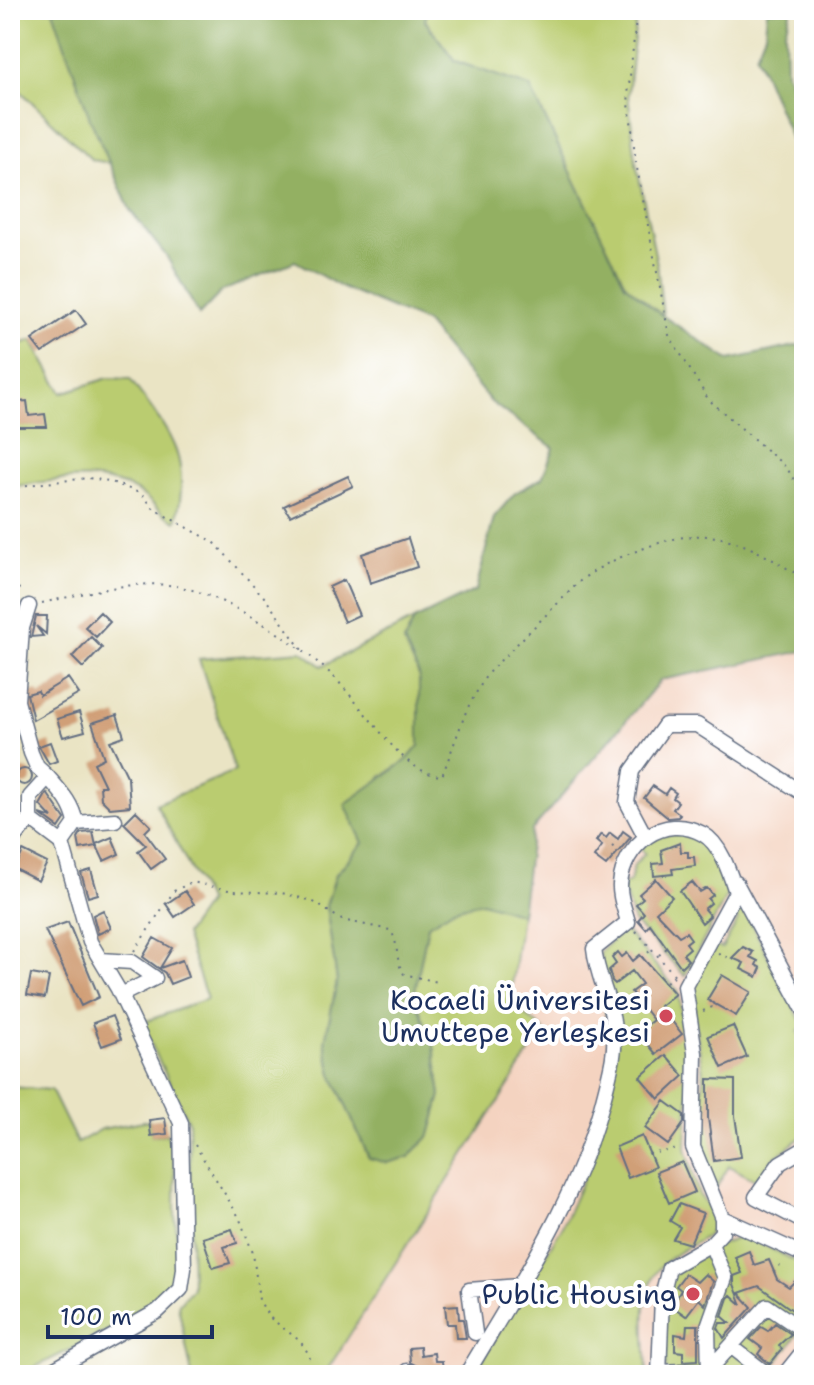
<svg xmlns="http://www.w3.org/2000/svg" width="814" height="1385" font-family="'Shantell Sans',sans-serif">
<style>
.built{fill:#f4d3c0}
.green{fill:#bacc6f;stroke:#6a7e66;stroke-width:2}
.forest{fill:#93b062;stroke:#577060;stroke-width:2}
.building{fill:#d09f77}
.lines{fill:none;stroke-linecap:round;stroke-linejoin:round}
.minor-casing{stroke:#636e82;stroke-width:17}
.path{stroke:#636e82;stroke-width:2;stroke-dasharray:2 6;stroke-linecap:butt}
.minor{stroke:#fff;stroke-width:14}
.poi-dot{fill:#d1495b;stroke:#fff;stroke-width:3}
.labels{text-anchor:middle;stroke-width:8;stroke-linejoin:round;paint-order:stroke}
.poi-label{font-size:28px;fill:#1b2f5e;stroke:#fff;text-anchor:end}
</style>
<rect width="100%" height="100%" fill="#fff"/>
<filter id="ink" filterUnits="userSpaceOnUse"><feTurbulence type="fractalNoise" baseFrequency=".0125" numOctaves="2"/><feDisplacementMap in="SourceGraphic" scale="16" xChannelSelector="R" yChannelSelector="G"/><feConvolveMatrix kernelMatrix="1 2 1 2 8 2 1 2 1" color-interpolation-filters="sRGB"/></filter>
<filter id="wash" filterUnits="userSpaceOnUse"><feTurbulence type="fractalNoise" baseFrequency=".006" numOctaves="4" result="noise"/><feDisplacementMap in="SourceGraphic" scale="32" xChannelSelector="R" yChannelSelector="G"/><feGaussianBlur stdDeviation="1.8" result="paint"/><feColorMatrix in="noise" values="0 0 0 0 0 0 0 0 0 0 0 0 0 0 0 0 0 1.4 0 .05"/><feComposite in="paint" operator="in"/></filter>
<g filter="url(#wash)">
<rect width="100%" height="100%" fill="#eae4c4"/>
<path class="built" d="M804,651V1375H324L544,1031L510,1002L532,830L661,680Z"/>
<path class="green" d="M10,10H53L110,163L92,160L10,81Z
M427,10H637L628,95L636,163L657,264L663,316L625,284L530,88L455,61L425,20Z
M32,340L62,393L108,378L130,379C167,431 193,453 176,521C157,513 155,503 141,494C103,468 52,481 10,487V348Z
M414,620L404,642L419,675V746L407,760L381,777L363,843L336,874L326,906L337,981L325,1042L332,1074L369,1158L430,1135L441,1095L434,1046L414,996L428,925L454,909L482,901L521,914L510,1002L544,1030L324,1375H192L178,1305L192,1288L189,1123L141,1023L207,999L185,935L208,902L156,804L235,771L199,659L302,651L322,666Z
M670,834C705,834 728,860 727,895L685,976L634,922L622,885L630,882L634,865L645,853L640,849L652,839Z
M738,897L804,1027L798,1032L804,1041V1135L773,1159L755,1180L729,1166L715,1190L703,1168L696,1134L704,1079L691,998L693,983L714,946L722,948L738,920L732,915Z
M624,929L678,991L690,1066L686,1148L699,1195L713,1211V1228L708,1235C692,1246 669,1255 657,1271C637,1298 647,1344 647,1375H473L561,1229L589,1165L600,1130L612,1089L600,952Z
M10,1087L51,1090L77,1143L102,1129L149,1120L152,1136L167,1134C177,1158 175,1188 175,1213C176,1228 181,1268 175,1280C161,1311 53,1357 19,1375H10Z
M743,1235L804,1265V1326L767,1375H666C666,1347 659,1301 674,1276C686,1256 724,1245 743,1235Z"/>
<path class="forest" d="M53,10H427L425,21L455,61L530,87L625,284L663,316L729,360L804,344V651L661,680L532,830L521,914L482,902L454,909L428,925L414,996L434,1046L441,1095L430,1135L409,1157L387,1163L369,1158L332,1074L325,1042L337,981L326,906L336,874L363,843L345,804L407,760L419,746V675L404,642L414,620L476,590L494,517L515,493L542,478L554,448L491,402L425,322L343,288L295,261L222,291L199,315L167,257L130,210L90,119Z
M767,10H791L785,31L786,73L804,111V170L756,55L765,33Z"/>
<g id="blocks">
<path class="building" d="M76,310L86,324L42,353L32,340Z
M27,401L29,416L45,414L47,427H13L10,403Z
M348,476L353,486L290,516L284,506Z
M408,538L417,567L370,583L362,554Z
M344,580L359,615L344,622L329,587Z
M100,612L110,622L96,637L85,627Z
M36,616H47L46,634L36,626L43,636L31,637Z
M91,637L102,648L83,668L72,657Z
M68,678L79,694L33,720L27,694L38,691L40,695Z
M79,712L85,731L63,737L57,719Z
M117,715L124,736L110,741L128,778L130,806L110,808L101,799L100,786H105L94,763L104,758L92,723Z
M50,742L57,761L49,764L39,746Z
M16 777a8 8 0 1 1 16 0a8 8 0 1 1-16 0Z
M653,786L665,794L669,788L676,793L673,798L678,802L673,809L680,814L678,817L668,818L644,798Z
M47,793L65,819L59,828L40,814L52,818L40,805Z
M136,811L151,826L145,832L165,859L151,869L138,851L146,845L124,823Z
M623,831L631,837L606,866L594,857L602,846L596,841L601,834L606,838L610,833L618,839Z
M93,832L96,846L80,849L78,838L81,833Z
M112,837L119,854L104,861L96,844Z
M680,843L681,852H688V857H694L695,866L672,869L673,874L654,876L653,864L663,863L661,850Z
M23,851L47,863L38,881L15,869Z
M91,870L98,894L88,897L81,873Z
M656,879L672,897L656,912L679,936L686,932L691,939L686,943L690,948L683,954L688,960L681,967L650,924L646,929L638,920L644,913L636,904L643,898L639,894Z
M692,882L700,892L707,888L713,895L708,899L711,903L704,909L710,916L702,923L680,891Z
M185,891L194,904L175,917L166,904Z
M103,910L111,928L98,934L93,915Z
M68,922L99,997L81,1006L45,930Z
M154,938L172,948L160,968L182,960L188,977L170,984L165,973L143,957Z
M743,947L753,952L750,957L758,961L756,965L761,968L757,977L741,969L744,963L732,958Z
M618,952L622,957L627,953L633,961L640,955L675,994L660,1006L682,1034L656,1054L638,1032L653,1020L631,992L642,984L632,971L615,984L612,981L609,970L616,964L612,958Z
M31,974L49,977L45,998L27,995Z
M722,975L751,992L736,1016L707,1000Z
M112,1016L121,1039L102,1046L93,1023Z
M733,1026L747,1057L722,1068L708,1036Z
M666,1055L684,1076L659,1099L640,1077Z
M708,1079L735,1080V1116L741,1157L714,1161L708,1118Z
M665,1101L684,1115V1123L668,1145L645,1128Z
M165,1118L167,1134L151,1136L149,1120Z
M642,1136L655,1167L628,1178L616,1147Z
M682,1162L695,1192L669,1203L656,1172Z
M679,1204L703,1213L690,1244L673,1239L680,1227L670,1221Z
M232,1229L237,1243L224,1247L230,1263L213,1268L203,1238Z
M749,1251L754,1265L769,1260L777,1279L789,1287L797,1279L804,1285V1314L802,1317L759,1286L739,1293L752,1307L724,1338L718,1328L720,1323H730L722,1316L728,1298L731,1295L742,1305L734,1284V1276L742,1273L735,1257Z
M685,1274L697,1282L705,1274L713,1281L705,1305L699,1299L686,1316L672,1306L681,1290L676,1286Z
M458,1305L459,1319H463L466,1338H456L455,1324H447L445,1306Z
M775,1323L791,1334L779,1345L782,1349L770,1364L758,1354L762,1348L750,1339L761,1327L768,1331Z
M687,1325H698V1360L683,1361V1352L675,1351V1334L686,1336Z
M420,1347L421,1355L434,1353L435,1361H442L443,1371L435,1372V1375H418L417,1366L410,1362L409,1348Z"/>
</g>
</g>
<g filter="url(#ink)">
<use href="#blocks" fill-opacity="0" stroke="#636e82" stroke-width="2"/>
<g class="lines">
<defs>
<path id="minor" d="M29,606L22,628L17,701L31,753L37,767L48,777L30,797V819L62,843L90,942L118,989L181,1123L184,1269L181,1289L158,1311L44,1375
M48,777C61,792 72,803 76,823L62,843
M76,823L115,820
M645,836L627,802L632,771L665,725H697L804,794
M10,843L30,819
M736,883L804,1010
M101,960L132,962L155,978L121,995
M804,1149L780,1163L756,1197L804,1222
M722,1218L804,1255
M475,1333L469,1290L519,1286
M732,1347L768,1375
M407,1371V1375
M659,1372L709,1370L767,1306L804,1331
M466,1375C520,1284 580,1195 605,1092C610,1072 616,1052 614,1032C613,1003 597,978 594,949L628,922C625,910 619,897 620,885C623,845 663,812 703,834C721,844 730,874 736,892L685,986L695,1053L693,1147L722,1218V1232L711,1244L669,1268L662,1296L659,1375
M709,1375L708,1326L725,1278L711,1244
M784,1375L804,1350"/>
</defs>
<use href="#minor" class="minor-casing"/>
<path class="path" d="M637,10L628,95L636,163L669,335L708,399L787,468L804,497
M10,38V62
M10,487L88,478L109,481L142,494L155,510L214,542L265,598L302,650
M10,574L22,594
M42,603C83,594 126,581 168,585C217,589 297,642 332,675C345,688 356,703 368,717C387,739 410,774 442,776L467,709L487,674L581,580C600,566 619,557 642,549C706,524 735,536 793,572L804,570
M612,846L619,852
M636,931L677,978
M134,951L174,891L192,882L233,891L282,893L312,901L342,920L390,930C400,943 394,960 404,974L438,982
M718,954L729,958
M659,955L668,947
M642,958L651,950
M666,982L674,976
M703,1011L717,1005
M195,1145L239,1217L253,1253L259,1300L269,1317L300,1341L308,1353L316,1375
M649,1154L679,1149
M697,1229L702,1234
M774,1273L783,1261"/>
<use href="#minor" class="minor"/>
</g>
</g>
<g class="poi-dot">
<circle cx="666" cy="1016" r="8"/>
<circle cx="693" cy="1294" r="8"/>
</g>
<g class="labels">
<g class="poi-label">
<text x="650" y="1010">Kocaeli Üniversitesi<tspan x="650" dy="32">Umuttepe Yerleşkesi</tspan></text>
<text x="677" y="1304">Public Housing</text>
</g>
</g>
<rect width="814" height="1385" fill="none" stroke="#fff" stroke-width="40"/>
<path d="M48 1325v12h164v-12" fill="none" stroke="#1b2f5e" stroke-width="4"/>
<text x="60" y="1325" font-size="24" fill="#1b2f5e" stroke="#ffffff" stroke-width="6" paint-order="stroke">100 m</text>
</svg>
